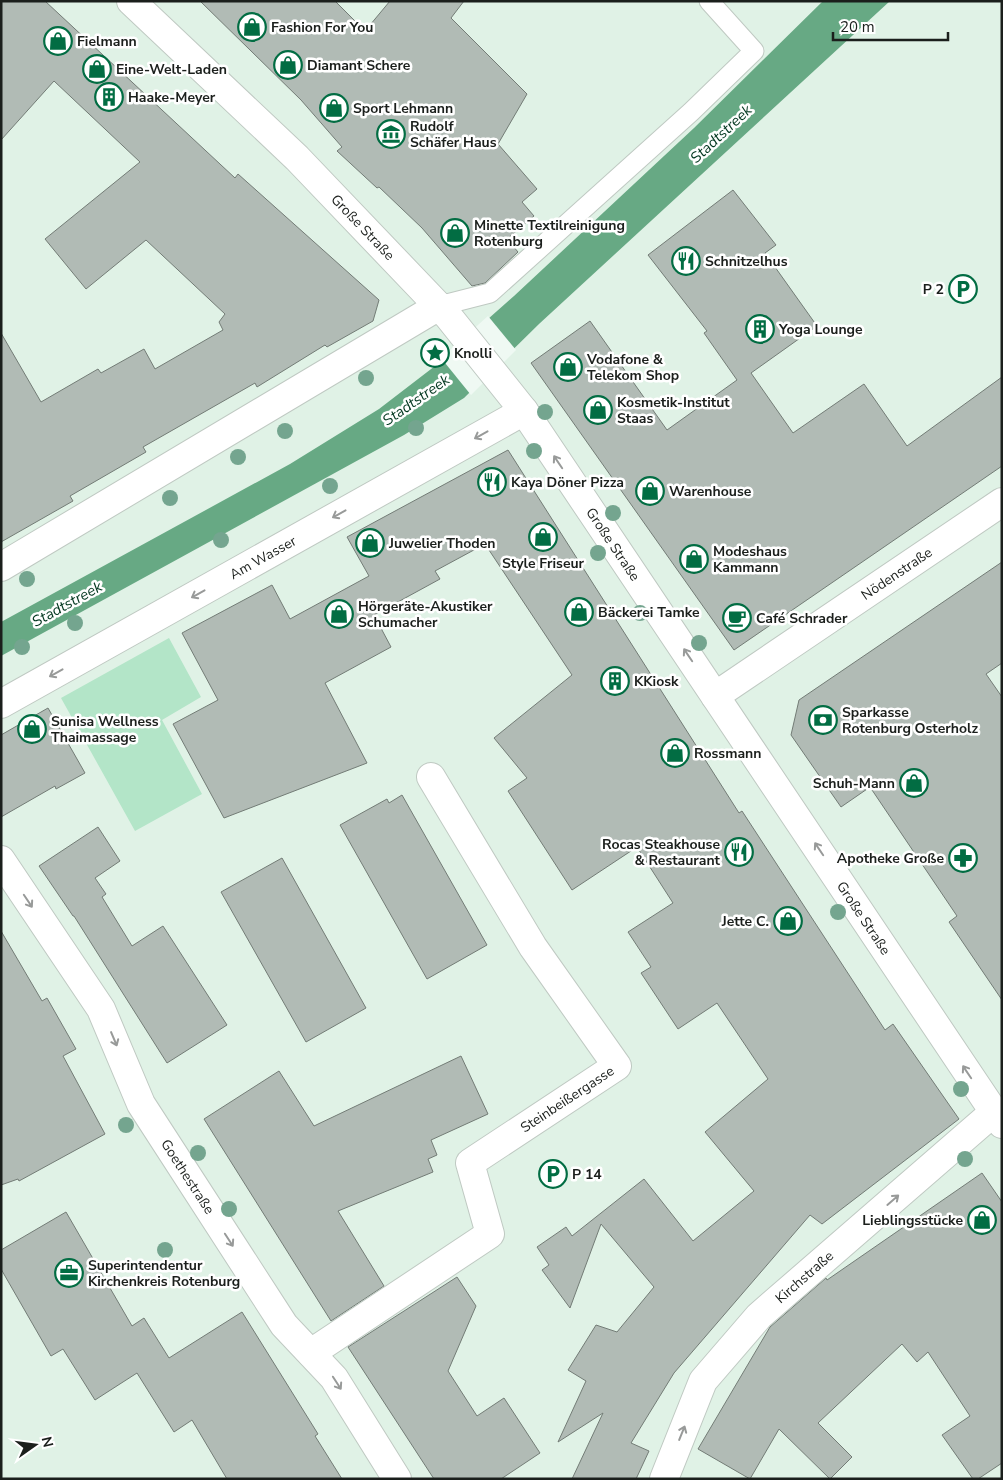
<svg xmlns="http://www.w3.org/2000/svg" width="1003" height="1480" font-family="'Nunito Sans',sans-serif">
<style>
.built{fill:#e0f2e6}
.green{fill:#b3e5c8}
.water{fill:#67a984}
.pier{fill:#eff9f3}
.building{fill:#b1bbb5;stroke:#737c76}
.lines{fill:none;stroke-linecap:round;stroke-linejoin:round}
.lane-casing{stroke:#bfc9c2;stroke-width:21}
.street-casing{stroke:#bfc9c2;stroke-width:30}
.lane{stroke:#fff;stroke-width:19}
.street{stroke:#fff;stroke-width:28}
.tree{fill:#74a58f}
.oneway{stroke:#989a99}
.labels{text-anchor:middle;stroke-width:5;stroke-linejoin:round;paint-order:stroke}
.poi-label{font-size:14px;font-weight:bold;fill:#1b1f1c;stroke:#fff;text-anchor:start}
.street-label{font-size:14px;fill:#1b1f1c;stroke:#fff}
.water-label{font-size:15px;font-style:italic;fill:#00361e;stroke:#fff}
</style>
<rect width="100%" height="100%" fill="#eff9f3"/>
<path class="built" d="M1,1H1002V1479H1Z"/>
<path class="green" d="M169,638L201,697L162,720L202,794L135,831L61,698Z"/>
<path class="water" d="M823,1H890L539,324L464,398L404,435L1,656V622L290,464L379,409L435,366L514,296L694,128Z"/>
<path class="pier" d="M488,316L516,350L471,395L441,358Z"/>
<path class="building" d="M1,1H45L235,178L238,174L379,300L373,321L327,347L325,345L257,387L255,383L143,447L146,452L70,496L73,501L1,542V333L41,402L98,369L101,373L144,349L155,369L223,330L219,322L225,314L146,240L86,289L45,239L140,162L54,81L1,140Z
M200,1H335L365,31L390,1H464L451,18L527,94L498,144L537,189L522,202L534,216L507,239L518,252L485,283L472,286L422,228L379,187L377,188L337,151L342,147L301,100Z
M733,190L776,245L765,253L817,326L751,373L793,433L864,384L907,446L1002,377V466L734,650L531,363L590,321L667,430L737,380L704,333L707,331L648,255Z
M508,450L739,813L742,811L885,1030L893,1024L959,1119L822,1224L810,1215L674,1373L631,1443L649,1451L636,1479H572L603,1413L558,1442L586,1381L568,1370L596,1325L617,1332L654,1287L601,1224L570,1308L542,1270L549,1265L537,1247L566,1227L572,1236L644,1179L693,1241L754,1191L705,1132L768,1079L717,1003L678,1029L641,973L651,967L628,932L673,903L637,847L572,890L508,791L527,778L494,738L572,675L485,544L435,571L440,579L374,615L391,647L325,683L367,763L224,818L173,724L218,700L182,633L272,585L290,619L369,576L347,537Z
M1002,562V663L986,674L1002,697V1000L949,922L957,916L870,787L841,807L791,735L799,700Z
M48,708L85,773L56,789L55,786L1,817V735Z
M402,795L487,945L427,979L340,825L387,799L389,803Z
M98,827L120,861L95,878L106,894L102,897L132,946L163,926L227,1025L167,1063L74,916H73L39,866Z
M282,858L366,1008L306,1042L221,892Z
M1,931L42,1001L47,998L76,1049L63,1056L105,1134L19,1181L18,1179L1,1185Z
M461,1056L488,1114L431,1140L437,1155L428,1159L433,1172L338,1211L384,1286L331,1321L204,1119L279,1071L314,1126Z
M982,1173L1002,1202V1463L978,1479H973L942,1435L970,1416L928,1352L917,1362L902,1344L818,1423L852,1457L830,1479L779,1429L750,1479L698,1449L770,1327L826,1278L827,1280Z
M66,1212L132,1326L144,1318L169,1358L242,1312L318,1434L315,1436L342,1479H227L192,1420L174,1432L137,1373L95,1400L63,1349L51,1356L1,1269V1250Z
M457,1277L476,1306L448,1371L477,1416L504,1398L540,1453L501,1479H434L348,1347Z"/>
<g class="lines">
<defs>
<path id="lane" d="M439,306L490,293L691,112L754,51L709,1"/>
<g id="street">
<path id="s1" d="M131,1L297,158L448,316L524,411L591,511L1002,1124"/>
<path d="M1,567L439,306"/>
<path id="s2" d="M715,696L1002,502"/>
<path id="s3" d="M1,704L524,411"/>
<path id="s4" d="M1,860L101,1009L141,1104L284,1325L334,1378L397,1479"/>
<path id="s5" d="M311,1353L490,1234L470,1163L617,1066L533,947L431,777"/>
<path id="s6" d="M664,1479L703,1381L759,1316L994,1112"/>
</g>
</defs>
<use href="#lane" class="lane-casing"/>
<use href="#street" class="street-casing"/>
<use href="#lane" class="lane"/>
<use href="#street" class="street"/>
</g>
<g class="tree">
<circle cx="366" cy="378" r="8"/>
<circle cx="545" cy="412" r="8"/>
<circle cx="416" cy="428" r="8"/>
<circle cx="285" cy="431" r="8"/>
<circle cx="534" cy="451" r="8"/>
<circle cx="238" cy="457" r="8"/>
<circle cx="330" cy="486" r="8"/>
<circle cx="170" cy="498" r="8"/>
<circle cx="613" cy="513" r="8"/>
<circle cx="221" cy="540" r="8"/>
<circle cx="598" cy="553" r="8"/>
<circle cx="27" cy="579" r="8"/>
<circle cx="640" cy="613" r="8"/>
<circle cx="75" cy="623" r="8"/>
<circle cx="699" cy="643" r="8"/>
<circle cx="22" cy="647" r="8"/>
<circle cx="838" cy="912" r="8"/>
<circle cx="961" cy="1089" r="8"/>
<circle cx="126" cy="1125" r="8"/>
<circle cx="198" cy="1153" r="8"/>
<circle cx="965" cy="1159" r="8"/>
<circle cx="229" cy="1209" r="8"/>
<circle cx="165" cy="1250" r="8"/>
</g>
<defs><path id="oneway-shaft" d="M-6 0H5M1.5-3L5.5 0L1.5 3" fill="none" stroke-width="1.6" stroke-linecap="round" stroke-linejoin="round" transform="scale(1.25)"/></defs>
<g class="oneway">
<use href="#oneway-shaft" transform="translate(481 435) rotate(151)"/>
<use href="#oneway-shaft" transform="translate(558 462) rotate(-124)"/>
<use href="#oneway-shaft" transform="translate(339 514) rotate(151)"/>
<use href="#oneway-shaft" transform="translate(198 594) rotate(151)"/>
<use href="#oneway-shaft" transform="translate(688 655) rotate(-124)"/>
<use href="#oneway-shaft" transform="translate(56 673) rotate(151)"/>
<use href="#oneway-shaft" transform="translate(819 849) rotate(-124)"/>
<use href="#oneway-shaft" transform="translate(28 901) rotate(56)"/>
<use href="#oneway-shaft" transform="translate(114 1039) rotate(67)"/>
<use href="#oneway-shaft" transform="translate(967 1072) rotate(-124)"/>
<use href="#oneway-shaft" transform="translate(893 1200) rotate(-41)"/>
<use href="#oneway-shaft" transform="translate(229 1240) rotate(57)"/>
<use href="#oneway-shaft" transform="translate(337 1383) rotate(57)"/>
<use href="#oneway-shaft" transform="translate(682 1433) rotate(-68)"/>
</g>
<defs>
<symbol id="shop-ring" viewBox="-11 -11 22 22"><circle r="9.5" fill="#fff" stroke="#026d43" stroke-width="1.5"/><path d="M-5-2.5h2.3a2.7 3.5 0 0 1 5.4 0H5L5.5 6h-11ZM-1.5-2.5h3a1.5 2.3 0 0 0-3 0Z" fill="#026d43"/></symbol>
<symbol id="building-ring" viewBox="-11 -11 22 22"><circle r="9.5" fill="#fff" stroke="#026d43" stroke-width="1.5"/><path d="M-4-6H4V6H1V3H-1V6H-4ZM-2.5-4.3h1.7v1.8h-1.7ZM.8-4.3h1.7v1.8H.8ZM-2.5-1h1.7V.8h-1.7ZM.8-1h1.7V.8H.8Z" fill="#026d43"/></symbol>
<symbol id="museum-ring" viewBox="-11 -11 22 22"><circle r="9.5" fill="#fff" stroke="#026d43" stroke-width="1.5"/><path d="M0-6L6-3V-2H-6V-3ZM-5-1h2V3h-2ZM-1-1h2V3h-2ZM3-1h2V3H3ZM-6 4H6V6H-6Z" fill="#026d43"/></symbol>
<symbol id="restaurant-ring" viewBox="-11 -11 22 22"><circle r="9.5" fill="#fff" stroke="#026d43" stroke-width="1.5"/><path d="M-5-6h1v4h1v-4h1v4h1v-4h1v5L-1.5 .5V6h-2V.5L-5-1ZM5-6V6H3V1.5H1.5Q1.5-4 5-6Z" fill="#026d43"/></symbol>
<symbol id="parking-ring" viewBox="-11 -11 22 22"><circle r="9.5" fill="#fff" stroke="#026d43" stroke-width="1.5"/><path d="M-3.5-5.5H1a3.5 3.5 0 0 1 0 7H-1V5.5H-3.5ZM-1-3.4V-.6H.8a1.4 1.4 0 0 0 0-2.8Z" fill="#026d43"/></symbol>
<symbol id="sight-ring" viewBox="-11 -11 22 22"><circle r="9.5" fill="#fff" stroke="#026d43" stroke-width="1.5"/><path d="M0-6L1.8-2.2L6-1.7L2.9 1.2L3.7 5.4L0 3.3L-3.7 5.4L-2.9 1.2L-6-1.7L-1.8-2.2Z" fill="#026d43"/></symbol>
<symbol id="cafe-ring" viewBox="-11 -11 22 22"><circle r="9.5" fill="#fff" stroke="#026d43" stroke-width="1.5"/><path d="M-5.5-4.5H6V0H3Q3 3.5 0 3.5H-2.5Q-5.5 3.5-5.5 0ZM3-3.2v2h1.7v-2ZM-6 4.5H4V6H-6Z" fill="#026d43"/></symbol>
<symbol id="bank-ring" viewBox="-11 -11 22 22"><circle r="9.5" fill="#fff" stroke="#026d43" stroke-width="1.5"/><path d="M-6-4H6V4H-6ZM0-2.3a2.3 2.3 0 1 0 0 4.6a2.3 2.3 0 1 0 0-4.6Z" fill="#026d43"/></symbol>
<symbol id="pharmacy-ring" viewBox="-11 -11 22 22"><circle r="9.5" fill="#fff" stroke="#026d43" stroke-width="1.5"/><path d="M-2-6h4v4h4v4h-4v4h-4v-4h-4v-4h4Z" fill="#026d43"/></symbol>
<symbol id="office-ring" viewBox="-11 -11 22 22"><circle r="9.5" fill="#fff" stroke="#026d43" stroke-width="1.5"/><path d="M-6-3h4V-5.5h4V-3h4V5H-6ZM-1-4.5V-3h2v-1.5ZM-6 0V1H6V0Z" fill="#026d43"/></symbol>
</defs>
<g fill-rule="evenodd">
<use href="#shop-ring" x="236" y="11" width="32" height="32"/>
<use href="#shop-ring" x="42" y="25" width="32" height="32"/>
<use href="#shop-ring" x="272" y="49" width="32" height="32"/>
<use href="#shop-ring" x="81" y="53" width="32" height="32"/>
<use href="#building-ring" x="93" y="81" width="32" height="32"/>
<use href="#shop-ring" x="318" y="92" width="32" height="32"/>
<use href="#museum-ring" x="375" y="118" width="32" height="32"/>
<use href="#shop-ring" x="439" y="217" width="32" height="32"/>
<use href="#restaurant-ring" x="670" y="245" width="32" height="32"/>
<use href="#parking-ring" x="947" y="273" width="32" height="32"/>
<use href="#building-ring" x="744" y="313" width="32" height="32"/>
<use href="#sight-ring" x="419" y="337" width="32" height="32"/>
<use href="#shop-ring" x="552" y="351" width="32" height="32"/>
<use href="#shop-ring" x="582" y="394" width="32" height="32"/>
<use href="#restaurant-ring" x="476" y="466" width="32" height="32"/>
<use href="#shop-ring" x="634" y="475" width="32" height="32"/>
<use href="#shop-ring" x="527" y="521" width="32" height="32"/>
<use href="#shop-ring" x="354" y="527" width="32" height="32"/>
<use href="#shop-ring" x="678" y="543" width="32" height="32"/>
<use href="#shop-ring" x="563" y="596" width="32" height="32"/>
<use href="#shop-ring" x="323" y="598" width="32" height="32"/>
<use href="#cafe-ring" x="721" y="602" width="32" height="32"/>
<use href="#building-ring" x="599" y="665" width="32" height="32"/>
<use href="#bank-ring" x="807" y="704" width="32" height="32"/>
<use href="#shop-ring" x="16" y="713" width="32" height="32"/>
<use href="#shop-ring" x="659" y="737" width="32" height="32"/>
<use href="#shop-ring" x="898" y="767" width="32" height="32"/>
<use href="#restaurant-ring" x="723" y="836" width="32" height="32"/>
<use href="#pharmacy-ring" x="947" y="842" width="32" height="32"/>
<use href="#shop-ring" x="772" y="905" width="32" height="32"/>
<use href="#parking-ring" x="537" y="1158" width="32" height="32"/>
<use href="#shop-ring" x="966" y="1204" width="32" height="32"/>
<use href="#office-ring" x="53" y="1257" width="32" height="32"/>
</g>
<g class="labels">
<g class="poi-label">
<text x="271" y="32">Fashion For You</text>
<text x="77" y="46">Fielmann</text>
<text x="307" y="70">Diamant Schere</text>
<text x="116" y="74">Eine-Welt-Laden</text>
<text x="128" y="102">Haake-Meyer</text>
<text x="353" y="113">Sport Lehmann</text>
<text x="410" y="131">Rudolf<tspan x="410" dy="16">Schäfer Haus</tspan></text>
<text x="474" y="230">Minette Textilreinigung<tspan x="474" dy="16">Rotenburg</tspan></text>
<text x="705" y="266">Schnitzelhus</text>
<text x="944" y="294" text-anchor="end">P 2</text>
<text x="779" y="334">Yoga Lounge</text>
<text x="454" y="358">Knolli</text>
<text x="587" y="364">Vodafone &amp;<tspan x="587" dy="16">Telekom Shop</tspan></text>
<text x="617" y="407">Kosmetik-Institut<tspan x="617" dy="16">Staas</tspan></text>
<text x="511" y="487">Kaya Döner Pizza</text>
<text x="669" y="496">Warenhouse</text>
<text x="389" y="548">Juwelier Thoden</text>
<text x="713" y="556">Modeshaus<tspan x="713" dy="16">Kammann</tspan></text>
<text x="543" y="568" text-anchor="middle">Style Friseur</text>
<text x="358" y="611">Hörgeräte-Akustiker<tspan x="358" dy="16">Schumacher</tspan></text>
<text x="598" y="617">Bäckerei Tamke</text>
<text x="756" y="623">Café Schrader</text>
<text x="634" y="686">KKiosk</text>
<text x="842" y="717">Sparkasse<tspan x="842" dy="16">Rotenburg Osterholz</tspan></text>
<text x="51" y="726">Sunisa Wellness<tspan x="51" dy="16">Thaimassage</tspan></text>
<text x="694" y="758">Rossmann</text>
<text x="895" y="788" text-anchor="end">Schuh-Mann</text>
<text x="720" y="849" text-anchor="end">Rocas Steakhouse<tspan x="720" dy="16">&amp; Restaurant</tspan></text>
<text x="944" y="863" text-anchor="end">Apotheke Große</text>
<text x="769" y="926" text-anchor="end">Jette C.</text>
<text x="572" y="1179">P 14</text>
<text x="963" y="1225" text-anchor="end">Lieblingsstücke</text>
<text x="88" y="1270">Superintendentur<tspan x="88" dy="16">Kirchenkreis Rotenburg</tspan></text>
</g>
<g class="street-label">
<text dy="5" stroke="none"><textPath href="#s1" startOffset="324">Große Straße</textPath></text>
<text dy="5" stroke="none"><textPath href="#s1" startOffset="729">Große Straße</textPath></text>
<text dy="5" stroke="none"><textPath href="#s3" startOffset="300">Am Wasser</textPath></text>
<text dy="5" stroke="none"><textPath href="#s2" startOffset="219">Nödenstraße</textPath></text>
<text dy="5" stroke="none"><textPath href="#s1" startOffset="1179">Große Straße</textPath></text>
<text dy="5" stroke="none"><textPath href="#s5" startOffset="405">Steinbeißergasse</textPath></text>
<text dy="5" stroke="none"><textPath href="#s4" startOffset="369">Goethestraße</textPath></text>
<text dy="5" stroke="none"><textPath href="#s6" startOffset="251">Kirchstraße</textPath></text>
</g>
<g class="water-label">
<text transform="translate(721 134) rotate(-43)" y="5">Stadtstreek</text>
<text transform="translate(416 400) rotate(-35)" y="5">Stadtstreek</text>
<text transform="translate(67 604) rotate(-29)" y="5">Stadtstreek</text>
</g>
</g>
<rect width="1003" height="1480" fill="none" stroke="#1b1f1c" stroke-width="5"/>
<g transform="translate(35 1445) rotate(76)" stroke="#ffffff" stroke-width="4" paint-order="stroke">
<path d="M0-4L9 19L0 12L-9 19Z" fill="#1b1f1c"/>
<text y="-8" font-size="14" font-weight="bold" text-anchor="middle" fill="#1b1f1c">N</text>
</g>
<path d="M833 32v8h115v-8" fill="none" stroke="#1b1f1c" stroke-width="2.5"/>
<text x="840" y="32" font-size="15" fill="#1b1f1c" stroke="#ffffff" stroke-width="4" paint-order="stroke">20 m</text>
</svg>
